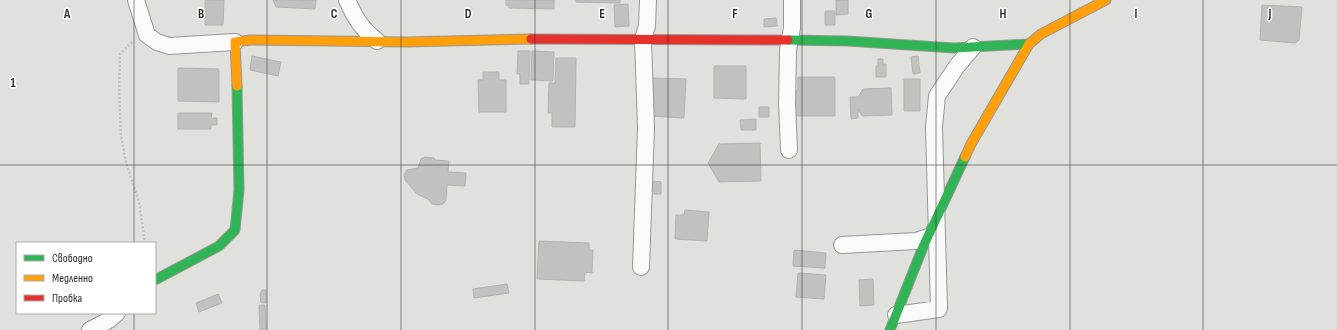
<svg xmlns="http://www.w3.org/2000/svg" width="1337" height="330" font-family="'Sofia Sans Condensed',sans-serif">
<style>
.building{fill:#c1c1c0;stroke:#b2b2b2}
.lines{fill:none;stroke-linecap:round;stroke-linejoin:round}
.street-casing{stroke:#969794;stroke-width:18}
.fast-casing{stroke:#969794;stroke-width:11}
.slow-casing{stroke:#969794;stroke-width:11}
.jam-casing{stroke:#969794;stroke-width:11}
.path{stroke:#c0c0bf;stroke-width:2.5;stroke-dasharray:2 2;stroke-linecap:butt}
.street{stroke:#fafafa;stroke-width:16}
.fast{stroke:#30b455;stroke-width:9}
.slow{stroke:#ff9f0a;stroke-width:9}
.jam{stroke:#e5322d;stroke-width:9}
.grid{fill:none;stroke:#2d2e2b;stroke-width:1;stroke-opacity:0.55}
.grid-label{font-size:13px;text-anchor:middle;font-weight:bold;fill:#2d2e2b;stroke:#fff;stroke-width:3;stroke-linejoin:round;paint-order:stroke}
</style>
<rect width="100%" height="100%" fill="#e0e1dd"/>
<path class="building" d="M205,0H224L223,25H205Z
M273,0H316L315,9L276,7Z
M506,0H554V9L509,8V6L506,5Z
M576,0H620V3L576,2Z
M836,0H848V14L836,15Z
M628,4L629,26L615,27L614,5Z
M1262,5L1302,7L1299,40L1295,43L1260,40Z
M825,11H835V25H825Z
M776,18L777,26L764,27V19Z
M518,51H530L529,84H520V74H517Z
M532,51L554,52L553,81L531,80Z
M252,56L281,62L278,76L250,70Z
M918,56L920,73L913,74L911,57Z
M556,58H576L575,127H552V113H548L549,83H555Z
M878,59H883V64H886V77H876V66H878Z
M714,66H746V99L714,98Z
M178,68L219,69V102L178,101Z
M483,72H499V80H506V112H479L478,80H483Z
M798,77H835V116H797L790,103L798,89Z
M652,78L686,79L684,118L650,116Z
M904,79H920V111H904Z
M891,88L892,115L862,116L858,109V118L851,119L850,97H858L863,89Z
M759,107H769V117H759Z
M178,113H212L211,118H217V125H211V129H178Z
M756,119V130H741L740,120Z
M760,143L761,181L719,182L708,163L719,144Z
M425,157L434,158L435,160L449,161L448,172L466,173L465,186L447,185L446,200L443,204L438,205L432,204L428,199L417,194L405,180L404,175L407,170L418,168L421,159Z
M652,181L661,182V194H654V191H652Z
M685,210L709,212L707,241L675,239L676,215H684Z
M539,241L589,243V250H593L592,273L585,272L584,281L537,279Z
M794,250L826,253L825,268L793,266Z
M798,273L826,275L824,299L796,297Z
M873,279L874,305L860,306L859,280Z
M507,284L509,293L474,298L473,289Z
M262,290H266V303H261L260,294Z
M218,294L222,303L199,312L196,303Z
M259,305H265L266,330H260Z"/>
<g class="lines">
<defs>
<path id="street" d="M136,0L147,35L157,42L169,46L235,42
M347,0C355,18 361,28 377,41
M789,150L787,103L788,50L792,28V0
M842,245L916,241L928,237
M641,267L646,128L643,39L647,26L648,0
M896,315L939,309L934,127L937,96L957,66L973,47
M90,330L109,320L117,313"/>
<path id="fast" d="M788,40L847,41L954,48L1029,44
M155,280L219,246L235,230L239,190L237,86
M890,330L923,247L965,157"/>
<path id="slow" d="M237,86L235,42L250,40L407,42L531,39
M965,157L971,144L1029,44L1041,34L1106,0"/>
<path id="jam" d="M531,39L788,40"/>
</defs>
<use href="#street" class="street-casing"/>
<use href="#fast" class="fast-casing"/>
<use href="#slow" class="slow-casing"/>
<use href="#jam" class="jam-casing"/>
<path class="path" d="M132,42L120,54L119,90L121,135L126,163L139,202L145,243"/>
<use href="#street" class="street"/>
<use href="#fast" class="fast"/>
<use href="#slow" class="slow"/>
<use href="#jam" class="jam"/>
</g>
<path class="grid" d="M134,0V243M267,0V330M401,0V330M535,0V330M668,0V330M802,0V330M936,0V330M1070,0V330M1203,0V330M0,165H1337M134,313V330"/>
<g class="grid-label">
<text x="67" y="18">A</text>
<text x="201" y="18">B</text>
<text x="334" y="18">C</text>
<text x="468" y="18">D</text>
<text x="602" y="18">E</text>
<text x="735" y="18">F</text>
<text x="869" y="18">G</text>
<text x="1003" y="18">H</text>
<text x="1136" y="18">I</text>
<text x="1270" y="18">J</text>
<text x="13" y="87">1</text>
</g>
<rect x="16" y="242" width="140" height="72" fill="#ffffff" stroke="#ababaa"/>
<rect x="24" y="255" width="20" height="6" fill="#30b455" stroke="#ababaa"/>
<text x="52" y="262" font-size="12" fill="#2d2e2b">Свободно</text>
<rect x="24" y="275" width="20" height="6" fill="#ff9f0a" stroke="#ababaa"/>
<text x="52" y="282" font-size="12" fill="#2d2e2b">Медленно</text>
<rect x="24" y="295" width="20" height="6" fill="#e5322d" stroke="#ababaa"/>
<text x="52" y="302" font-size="12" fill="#2d2e2b">Пробка</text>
</svg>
